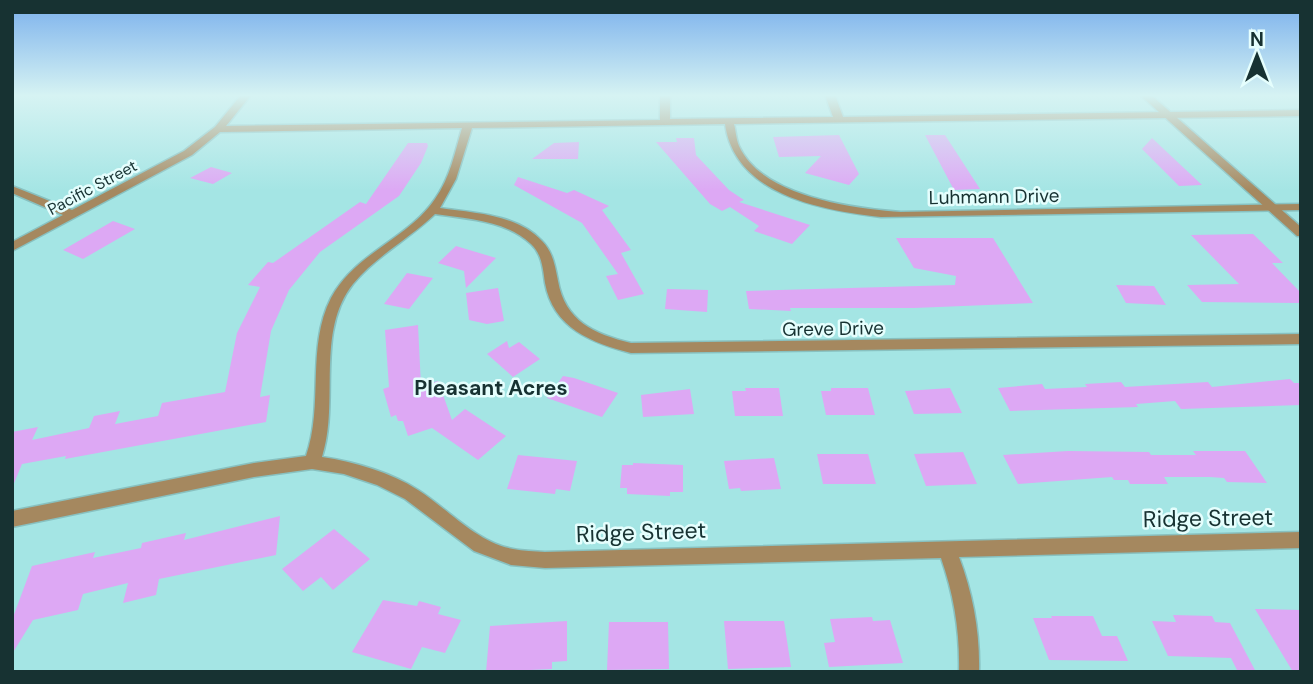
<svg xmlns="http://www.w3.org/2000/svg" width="1313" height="684" font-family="'DM Sans',sans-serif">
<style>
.building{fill:#dda8f4}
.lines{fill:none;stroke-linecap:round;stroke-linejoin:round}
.minor-casing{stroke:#88c1c0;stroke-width:3}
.tertiary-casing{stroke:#88c1c0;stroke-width:3}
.minor{fill:#a5885f;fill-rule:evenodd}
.tertiary{fill:#a5885f;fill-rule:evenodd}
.labels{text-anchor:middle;stroke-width:5;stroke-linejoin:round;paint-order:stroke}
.far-street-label{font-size:16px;fill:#173232;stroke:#e5fefd}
.street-label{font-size:19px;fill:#173232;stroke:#e5fefd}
.neighbourhood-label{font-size:21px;font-weight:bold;fill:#173232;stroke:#e5fefd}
.near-street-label{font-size:23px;fill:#173232;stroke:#e5fefd}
</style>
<rect width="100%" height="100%" fill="#a4e5e4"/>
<path class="building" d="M839,135L859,174L849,185L805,173L821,156L779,157L773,137Z
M925,135H945L980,189L954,190Z
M676,138H694L696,155L729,190L744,200L739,202L810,225L792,244L754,231L759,226L730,207L722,211L710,204L656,142H677Z
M1152,138L1202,185L1179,186L1142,149Z
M579,142L578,159H532L554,143Z
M408,143H427L428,146L421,163L399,196L320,252L289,290L271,331L260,397L270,395L266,422L65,459L66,456L22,464L12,488V432L38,427L32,440L89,428L94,416L120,411L115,424L158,416L162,403L225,392L237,333L260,287L248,285L268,262L273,263L360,202L366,204Z
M211,167L232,173L213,184L190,178Z
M518,177L567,193L574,190L609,206L602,210L631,250L621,253L644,294L618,300L606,276L618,274L582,223L514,185Z
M113,221L135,229L83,259L63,250Z
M1253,234L1283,263H1272L1301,293V303L1202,302L1187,285L1239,284L1191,235Z
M896,238H993L1033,303L914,308H790L791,311L749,309L746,291L955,285L956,276L914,268Z
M456,246L496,258L466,288L464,271L438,263Z
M407,273L433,278L409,309L384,304Z
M1116,285L1154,286L1166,305L1126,303Z
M498,288L504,321L487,324L469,320L466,293Z
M667,289L708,290L707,312L665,309Z
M418,325L421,386L438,381L452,420L465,409L506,436L478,460L432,428L408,436L403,421H398L396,415L391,417L383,389L389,387L385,330Z
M507,341L509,348L519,342L540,359L513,377L487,354Z
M563,376L574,378L618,393L602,417L547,398Z
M1290,379L1294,383H1301V405L1181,409L1175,401L1136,404L1138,407L1010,411L998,388L1042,384L1045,389L1087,387L1085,384L1121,382L1125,387L1208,382L1212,387Z
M745,388H779L783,416H735L732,391H746Z
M831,388H868L875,415H826L821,391H831Z
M950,388L962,413L914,414L905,391Z
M690,389L694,414L643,417L641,395Z
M1068,451L1149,452L1151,455H1196L1193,451H1245L1267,483L1227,482L1224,478L1210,477H1164L1168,484H1130L1128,480H1114L1112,477L1018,484L1003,455Z
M963,452L977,484L926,486L914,454Z
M817,454H868L876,484H823Z
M518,455L577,461L570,491L556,489L555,494L507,489Z
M774,458L781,489L741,491L740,488L729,489L724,461Z
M633,463L683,465V492H670V496L627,494V488H620L622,465H633Z
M280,516L276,555L159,579L156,595L123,603L128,583L83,594L78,610L33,620L12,654V620L32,566L95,552L93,558L141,548L142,543L186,533L184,540Z
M334,529L370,559L333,590L321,577L303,591L282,569Z
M383,600L417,606L419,601L441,607L438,614L461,620L445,653L422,647L411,669L352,652Z
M1255,609L1301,610V672H1293Z
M1173,615L1212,616L1215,622L1230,623L1256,672H1238L1231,658L1168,656L1152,621L1176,622Z
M1051,616H1093L1102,636H1117L1128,661L1049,660L1033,618H1052Z
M872,617L873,621L890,620L903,663L829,667L824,643L835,642L830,619Z
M567,621V661L552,662V669L486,672L490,626Z
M724,621H784L791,667L728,669Z
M609,622H668L669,669L607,670Z"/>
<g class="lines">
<defs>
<path id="minor" d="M241,95H251L226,126L660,120V95H670V119L833,117L825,95H835L843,117L1301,110V116L734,124C736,131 736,139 739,146C762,197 852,208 901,212L1301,204V210L881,217C821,210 735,195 725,124L472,128L456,179L440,208C473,213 517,214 542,241C553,252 555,266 558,281C565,321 594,334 631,343L1301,334V344L631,353C592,343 553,328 545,283C543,269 542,254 531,244C506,220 467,219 435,214C409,239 376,256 353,284C315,332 340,402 322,457C355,462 390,472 418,490C448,509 476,542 513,549C523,551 534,551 545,552L1301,532V548L959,557C973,594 980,632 979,672H959C960,632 954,595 941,558L545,568L511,565L474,551L405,499L377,485L344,474L312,469L254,477L12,527V511L254,463L306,456C324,405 306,347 331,298C355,253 408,239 435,199C450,178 455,152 462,128L220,132L192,155L12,251V242L63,215L12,193V186L72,210L184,151L215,127Z"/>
<path id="tertiary" d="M1140,95H1151L1301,227V236H1297Z"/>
</defs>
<use href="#minor" class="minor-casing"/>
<use href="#tertiary" class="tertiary-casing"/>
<use href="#minor" class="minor"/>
<use href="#tertiary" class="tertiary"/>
</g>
<linearGradient id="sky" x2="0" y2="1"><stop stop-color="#7ab0ec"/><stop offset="0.5" stop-color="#d6f3f3"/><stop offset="1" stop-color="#d6f3f3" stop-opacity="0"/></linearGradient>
<rect width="1313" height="191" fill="url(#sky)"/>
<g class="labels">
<g class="far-street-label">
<text transform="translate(92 187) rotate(-28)" y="6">Pacific Street</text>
</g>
<g class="street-label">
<text transform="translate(994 196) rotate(-1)" y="7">Luhmann Drive</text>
<text transform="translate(833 328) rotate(-1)" y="7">Greve Drive</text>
</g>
<g class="neighbourhood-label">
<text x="491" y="395">Pleasant Acres</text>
</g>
<g class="near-street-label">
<text transform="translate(1208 518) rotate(-1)" y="8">Ridge Street</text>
<text transform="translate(641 532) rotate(-2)" y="8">Ridge Street</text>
</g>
</g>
<rect width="1313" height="684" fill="none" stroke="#173232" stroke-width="28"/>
<g transform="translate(1257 56)" stroke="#e5fefd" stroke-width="5" paint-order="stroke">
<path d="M0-5L12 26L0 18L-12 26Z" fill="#173232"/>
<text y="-10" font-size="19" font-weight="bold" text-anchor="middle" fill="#173232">N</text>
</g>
</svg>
